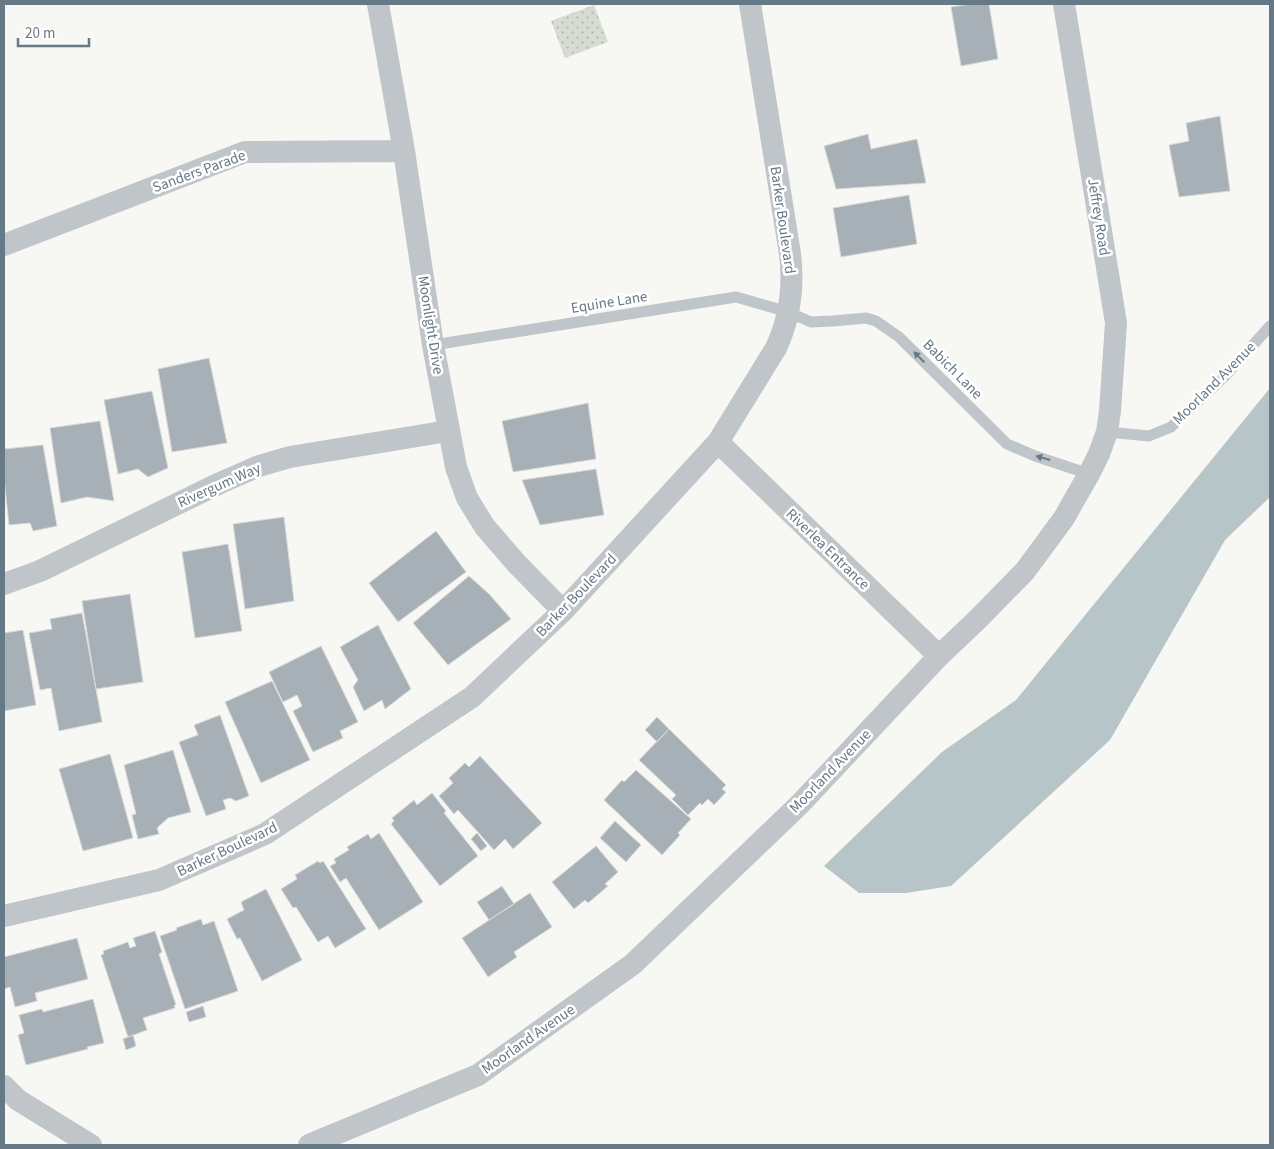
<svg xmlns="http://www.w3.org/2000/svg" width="1274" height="1149" font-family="'Source Sans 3',sans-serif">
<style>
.grass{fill:url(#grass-dots)}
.water{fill:#b7c5c8}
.building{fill:#a7b0b6;stroke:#d9d9d7}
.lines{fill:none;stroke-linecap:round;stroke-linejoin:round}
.service{stroke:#c0c5c9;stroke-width:11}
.minor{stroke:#c0c5c9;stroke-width:22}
.oneway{fill:#657986}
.labels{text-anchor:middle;stroke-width:5;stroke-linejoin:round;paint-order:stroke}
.street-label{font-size:15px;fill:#657986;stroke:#fff}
</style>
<defs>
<pattern id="grass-dots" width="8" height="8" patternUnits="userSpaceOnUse" patternTransform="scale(1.25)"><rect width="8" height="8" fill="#d7dcd3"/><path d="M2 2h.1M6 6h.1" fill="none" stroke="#b2b7b1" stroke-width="1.8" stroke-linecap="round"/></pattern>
</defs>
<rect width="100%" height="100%" fill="#f7f7f4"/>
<path class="grass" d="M594,5L608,42L565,58L551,21Z"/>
<path class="water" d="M1270,388V497L1225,540L1110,740L951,886L906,893H859L824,866L942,752L1016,700Z"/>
<path class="building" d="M971,4H989L998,59L961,66L951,7Z
M1220,116L1230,191L1179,197L1169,145L1189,141L1186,123Z
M868,134L871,149L917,139L926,183L836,189L824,146Z
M909,195L917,244L841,257L833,208Z
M209,358L227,443L172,452L158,369Z
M152,391L168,468L148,477L138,469L118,474L104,400Z
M588,403L596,459L513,472L502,421Z
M100,421L114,501L87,497L61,503L50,428Z
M43,445L57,526L33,531L30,523L9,525L4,478V449Z
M596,469L604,515L540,525L522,480Z
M284,517L294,601L245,609L233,524Z
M436,531L466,572L398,622L369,583Z
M228,544L242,631L195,638L182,552Z
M469,576L489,594L511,619L448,665L413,623Z
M130,594L143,682L96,689L82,601Z
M82,613L102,722L59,731L51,688L40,690L29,633L52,629L50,619Z
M378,625L411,689L385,709L382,700L364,711L353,687L358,680L340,647Z
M23,630L36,705L4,711V633Z
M321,646L358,722L340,731L343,738L313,752L293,711L302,706L297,695L283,702L269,672Z
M272,681L310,760L261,783L225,702Z
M220,715L249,796L236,801L230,798L223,800L226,809L206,816L179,742L198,735L194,725Z
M657,717L669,729L657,742L645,730Z
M669,729L726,785L722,789L726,792L714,805L708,799L702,805L700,803L688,815L672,799L676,795L639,760Z
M173,750L191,812L168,818L157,828L159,834L138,839L132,815L136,814L124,765Z
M110,754L133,838L83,851L59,769Z
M480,756L542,823L513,849L505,839L494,850L458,810L454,814L439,796L453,783L449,778L465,763L469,767Z
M636,770L691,819L678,833L680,835L662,855L604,800L622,780L624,782Z
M432,793L446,811L444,813L478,856L440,886L391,824L394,821L392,818L414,800L417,805Z
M615,821L641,845L626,862L600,838Z
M379,833L423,902L379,930L346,878L340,882L330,866L336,863L334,859L349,850L347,847L368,834L371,839Z
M477,833L487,846L481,851L471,839Z
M596,846L618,872L605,884L608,886L588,903L585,900L574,909L552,882Z
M318,861L320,863L323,861L366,929L335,948L328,936L318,942L296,907L293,908L281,889L297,879L295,875Z
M502,886L514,904L489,920L477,902Z
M266,889L302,960L262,981L240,938L237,939L227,919L244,910L241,902Z
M530,893L552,927L514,952L517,957L488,977L462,938Z
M201,919L203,925L214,921L238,991L185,1009L160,936L177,930L176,928Z
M155,931L162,952L159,954L176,1005H174L175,1008L143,1018L147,1030L128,1037L101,955L104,954L103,951L128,942L130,948L136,946L133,938Z
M77,938L88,979L35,993L37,1001L15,1007L10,987L4,989V957Z
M93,999L104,1043L87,1047L88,1049L26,1065L18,1035L24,1033L19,1015L42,1009L43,1012Z
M203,1006L206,1017L189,1022L186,1012Z
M133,1035L136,1046L126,1050L123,1039Z"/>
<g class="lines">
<path class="service" d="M433,345L736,297L788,312L811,322L833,321L866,318L876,321L899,337L1007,444L1035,456L1089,474
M1107,432L1149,436L1171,427L1225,376L1270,326"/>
<path class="minor" d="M378,4L404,151L433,345L456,467L467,498L485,527L517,564L563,611
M4,245L245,152L404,151
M718,442L939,656
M4,584L40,571L220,483L259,466L290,457L448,431
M4,916L159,880L265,834L472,697L563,611L718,442L776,348C790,318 794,287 790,254L750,4
M4,1086L18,1100L91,1145
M309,1145L478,1075L633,964L800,804L939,656L978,619L1025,571L1064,518L1089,474L1099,454L1107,432L1110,411L1116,323L1064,4"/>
</g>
<defs><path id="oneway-solid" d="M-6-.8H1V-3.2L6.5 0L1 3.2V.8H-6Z" transform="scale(1.25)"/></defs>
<g class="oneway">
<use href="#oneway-solid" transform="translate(919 357) rotate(-135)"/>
<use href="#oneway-solid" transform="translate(1043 458) rotate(-164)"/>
</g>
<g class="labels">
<g class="street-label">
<text transform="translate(199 171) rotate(-20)" y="5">Sanders Parade</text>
<text transform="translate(1099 217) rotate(81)" y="5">Jeffrey Road</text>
<text transform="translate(783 220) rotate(82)" y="5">Barker Boulevard</text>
<text transform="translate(609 302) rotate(-9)" y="5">Equine Lane</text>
<text transform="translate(431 325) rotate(81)" y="5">Moonlight Drive</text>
<text transform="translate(953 369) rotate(45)" y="5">Babich Lane</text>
<text transform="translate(1214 383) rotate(-45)" y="5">Moorland Avenue</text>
<text transform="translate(219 485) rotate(-24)" y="5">Rivergum Way</text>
<text transform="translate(828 549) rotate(44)" y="5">Riverlea Entrance</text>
<text transform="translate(576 595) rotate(-46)" y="5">Barker Boulevard</text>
<text transform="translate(830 771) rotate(-46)" y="5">Moorland Avenue</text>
<text transform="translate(227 849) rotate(-25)" y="5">Barker Boulevard</text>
<text transform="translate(528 1039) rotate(-35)" y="5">Moorland Avenue</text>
</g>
</g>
<rect width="1274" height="1149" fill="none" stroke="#657986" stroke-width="10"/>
<path d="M18 38v8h71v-8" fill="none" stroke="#657986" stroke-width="2.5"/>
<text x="25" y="38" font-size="15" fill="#657986" stroke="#ffffff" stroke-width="4" paint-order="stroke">20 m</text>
</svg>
